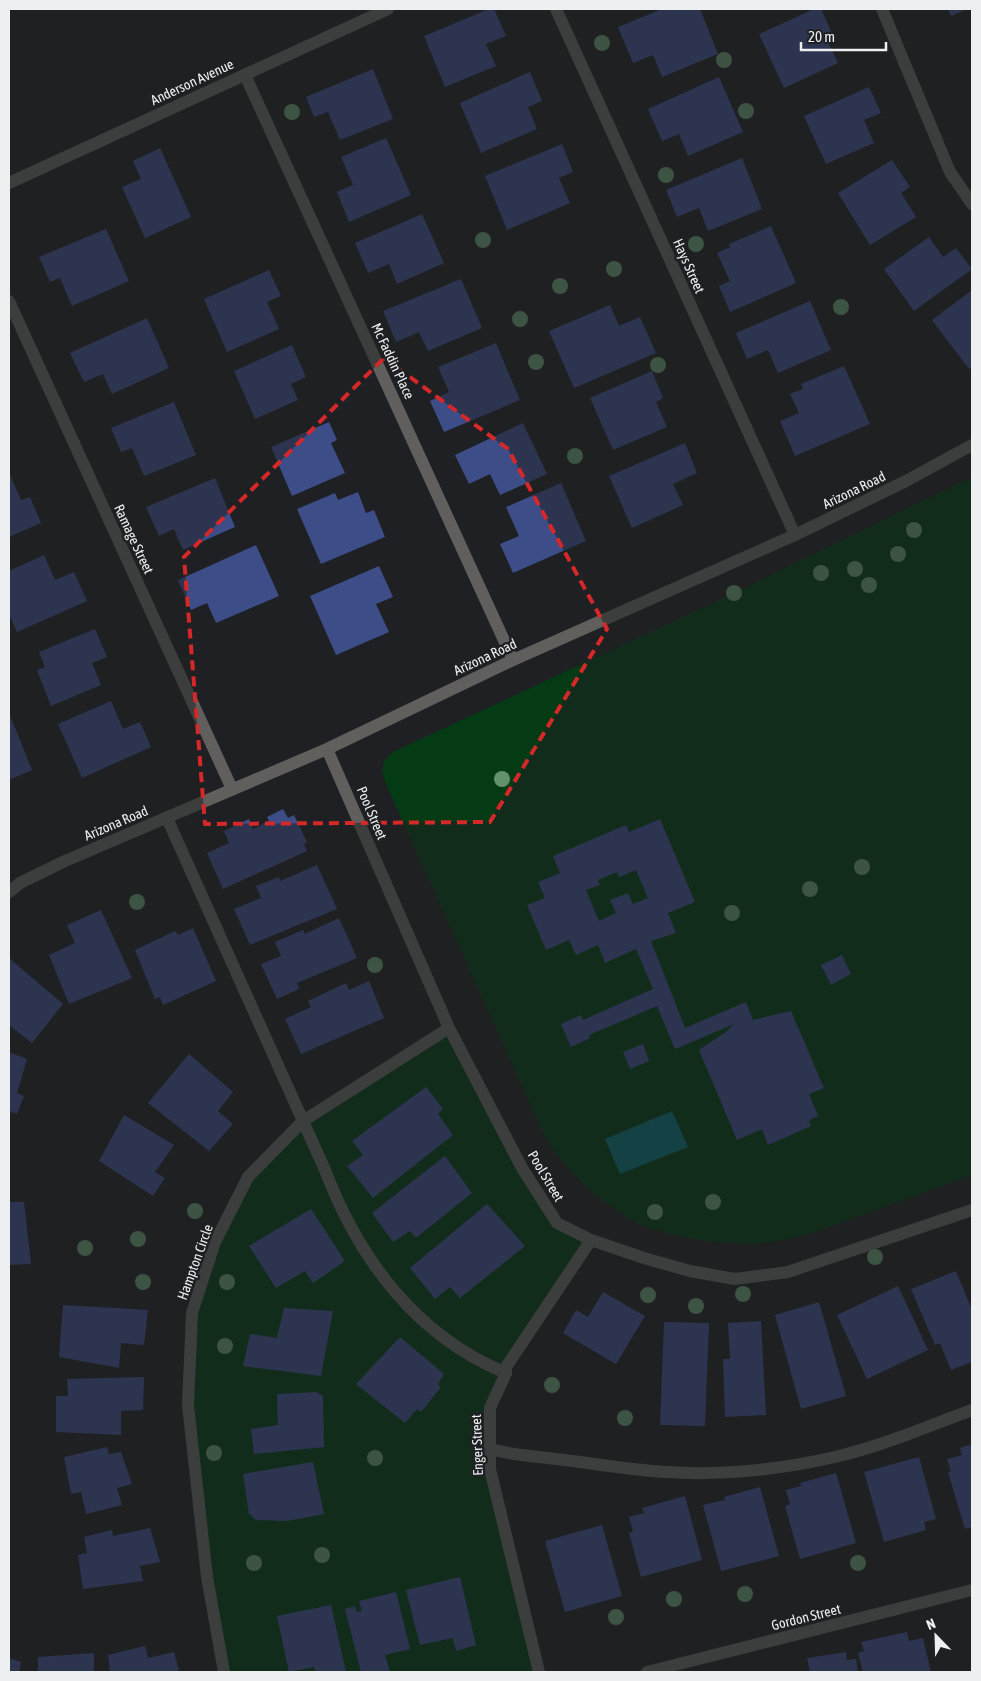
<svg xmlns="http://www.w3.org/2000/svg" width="981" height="1681" font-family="'Asap Condensed',sans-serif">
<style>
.green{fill:#043b15}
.water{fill:#08686a}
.building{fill:#3c4d87;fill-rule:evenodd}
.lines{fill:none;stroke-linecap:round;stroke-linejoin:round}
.minor{stroke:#605f5e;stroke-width:12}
.tree{fill:#63916c}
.marked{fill:none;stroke:#d62828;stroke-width:4;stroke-dasharray:10 6;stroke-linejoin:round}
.labels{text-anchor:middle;stroke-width:5;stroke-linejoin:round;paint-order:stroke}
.street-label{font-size:14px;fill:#eeeff1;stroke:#1f2023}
</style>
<rect width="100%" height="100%" fill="#1f2023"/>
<path class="green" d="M972,477V1175C935,1189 898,1202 862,1215C834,1225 807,1237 778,1241C737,1248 675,1239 637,1223C630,1221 624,1215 618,1211C588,1191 566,1168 546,1139L385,782L382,771L384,761L393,752L734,593Z
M449,1028L557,1223L591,1240L506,1373L490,1408V1469L539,1672H224L188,1405L192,1313L248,1177L303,1121Z"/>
<path class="water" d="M672,1111L688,1147L620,1174L605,1139Z"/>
<path class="building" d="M489,9H494L506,36L486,44L496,66L445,87L424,36Z
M662,9H700L718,54L662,77L653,55L633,63L618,27Z
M814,9H821L831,31L824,34L838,63L784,88L759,34Z
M948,9H967L951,16Z
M373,69L393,119L340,140L328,112L314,117L306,97Z
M530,72L542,101L528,107L537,129L481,153L460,103Z
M719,77L743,132L688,156L679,134L662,141L648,109Z
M869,87L881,113L864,120L874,143L826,164L804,116Z
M386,138L411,195L349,222L337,192L353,185L341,157Z
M562,144L573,172L559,178L570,203L507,230L485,176Z
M160,148L191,217L145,238L122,187L141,179L133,161Z
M742,158L762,209L708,231L699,208L677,217L666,190Z
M892,160L910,187L901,193L916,217L870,245L838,193Z
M422,214L444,263L397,284L389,264L368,273L355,243Z
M771,226L796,283L730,312L719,286L730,281L717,253L730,247L729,244Z
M106,229L129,281L72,306L60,278L50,282L39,257Z
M929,237L943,257L956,248L972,269L914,311L884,269Z
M269,270L281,296L267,302L279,329L227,352L204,299Z
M461,279L482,328L428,351L419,332L396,342L383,311Z
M972,290V367L969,369L932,320Z
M810,301L831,350L778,373L768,350L747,359L736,333Z
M610,305L619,326L640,317L656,353L574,388L549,331Z
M147,318L169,368L112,394L103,374L84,382L70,353Z
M496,343L520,400L444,432L430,401L449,392L438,367Z
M292,345L306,377L291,384L298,400L255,419L234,371Z
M844,366L870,424L795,456L780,421L799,413L790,394L803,389L801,384Z
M652,371L663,398L656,402L667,427L613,450L590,398Z
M174,402L196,455L144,476L132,448L121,452L111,428Z
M329,422L337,440L331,443L345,473L292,496L271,447Z
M523,423L547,474L500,495L490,474L469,484L455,455Z
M685,443L697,473L673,484L683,505L632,528L609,476Z
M9,472L21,500L30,497L41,523L9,537Z
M215,478L235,527L183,550L174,529L159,536L146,507Z
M561,483L586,541L513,573L500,544L519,536L506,507Z
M358,492L366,513L374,510L385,537L321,564L297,509L335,493L338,500Z
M256,545L279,596L216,623L207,603L191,610L178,580Z
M44,555L55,580L74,572L87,601L17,632L9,614V571Z
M379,566L393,597L376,604L389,632L336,655L310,596Z
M95,629L107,657L92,663L101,685L51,706L37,670L45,667L39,652Z
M111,701L123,729L140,722L151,747L82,778L58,724Z
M9,713L32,770L9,780Z
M283,809L288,818L294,815L307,842L304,844L307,851L223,889L207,853L229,843L224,831L249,819L253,829L269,821L267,817Z
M660,819L695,902L668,913L676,933L651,941L685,1028L746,1002L753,1020L791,1011L824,1088L809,1094L818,1116L809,1120L811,1126L768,1145L762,1129L737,1140L699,1050L726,1032L734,1024L675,1049L657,1006L589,1035L590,1038L571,1047L561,1024L581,1015L583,1020L653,989L636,949L605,963L598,945L576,955L569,940L546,950L527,905L545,898L538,882L560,873L553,856L626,825L629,832ZM636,870L648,898L633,904L628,893L610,900L616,913L599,921L586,890L600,885L598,880L617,872L619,877Z
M317,865L337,909L250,945L234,909L261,898L256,886L279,877L280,881Z
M101,910L132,978L69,1004L49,955L75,943L67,925Z
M339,918L357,958L297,983L299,989L277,999L261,964L281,956L275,942L303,930L305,934Z
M193,928L216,981L163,1005L160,997L155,999L135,950L175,931L178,935Z
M842,955L851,974L831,985L821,965Z
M9,958L63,1004L32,1043L9,1025Z
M369,981L384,1018L301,1054L285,1019L311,1007L308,1001L346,983L349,990Z
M643,1044L649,1061L630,1069L623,1052Z
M9,1052L27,1059L17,1093L24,1096L17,1114L9,1111Z
M189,1054L233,1092L218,1111L233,1124L209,1151L148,1103Z
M426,1087L443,1109L438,1114L453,1135L373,1198L347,1166L363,1155L352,1141Z
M124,1115L174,1145L155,1172L165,1178L153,1196L99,1161Z
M445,1156L472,1193L416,1238L410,1231L393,1242L372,1213Z
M9,1202H24L31,1264L9,1265Z
M487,1204L525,1246L460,1298L450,1287L435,1299L410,1268Z
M311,1209L345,1261L313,1283L305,1271L276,1288L249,1246Z
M956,1271L972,1310V1362L951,1370L940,1343L935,1345L911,1289Z
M898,1286L928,1350L867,1379L837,1315Z
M603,1292L645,1316L616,1364L563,1333L576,1310L588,1317Z
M819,1302L846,1396L801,1409L775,1315Z
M63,1305L148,1310L144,1345L121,1343L119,1368L59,1357Z
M284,1308L333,1311L321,1376L243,1366L250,1334L277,1338Z
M761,1321L766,1415L725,1417L723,1359H730L728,1323Z
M664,1322L709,1323L705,1426L660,1425Z
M400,1337L444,1374L438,1384L441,1387L421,1412L417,1409L405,1423L356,1384Z
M144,1377L143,1410L121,1411V1435L56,1432V1396H68L67,1379Z
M316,1392L323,1396L324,1447L254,1454L251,1429L278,1425L277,1394Z
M972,1444V1527L965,1529L948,1472L951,1471L947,1459L962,1455L960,1448Z
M107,1447L109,1454L121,1452L132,1484L117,1488L122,1505L86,1514L81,1492L71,1494L64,1457Z
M919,1457L936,1519L924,1522L926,1530L884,1542L864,1472Z
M313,1462L324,1514L287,1521L256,1520L249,1514L243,1474Z
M836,1473L856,1543L800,1559L785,1506L790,1504L786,1490L801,1486L800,1483Z
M760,1487L779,1556L721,1571L703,1505L725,1500L724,1497Z
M685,1496L702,1560L641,1577L629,1533L633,1532L629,1517L644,1513L642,1508Z
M602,1525L622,1596L565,1612L545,1541Z
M150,1528L160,1562L140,1566L143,1581L83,1589L78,1555L87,1553L84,1537L112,1530L113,1536Z
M460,1577L476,1645L456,1651L453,1638L420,1645L406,1590Z
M396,1592L410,1649L385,1655L390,1672H361L345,1609L355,1606L357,1612L362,1611L359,1601Z
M331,1605L346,1672H316L314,1667L289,1672L277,1616Z
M907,1632L909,1641L923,1638L931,1672H863L858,1653L864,1651L861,1642Z
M145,1646L148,1658L174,1652L179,1670L174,1672H110L108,1655Z
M846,1652L847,1660L856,1659L858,1672H810L807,1658Z
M94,1653V1672H38V1657Z
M9,1658L21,1662L19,1672H9Z"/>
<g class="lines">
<path class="minor" d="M556,9L795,535
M882,9L950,172L972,204
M245,75L513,660
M9,183L388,9
M9,301L232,789
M327,749L449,1028L522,1168L557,1223L591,1240L644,1258L690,1271L735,1279L788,1272L972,1210
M167,818L325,1170C359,1259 416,1336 506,1373
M9,892L20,883L65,861L327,749L513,660L795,535L906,481L972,445
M489,1449C500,1451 511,1454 522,1455C536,1457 550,1458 564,1460C598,1464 631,1470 666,1472C722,1476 785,1469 839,1456C885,1445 928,1426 972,1410
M224,1672L207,1577L188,1405L192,1313L215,1242L248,1177L303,1121L449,1028
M539,1672L490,1469V1408L506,1373V1367L591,1240
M647,1672L972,1590"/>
</g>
<g class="tree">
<circle cx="602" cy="43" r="8"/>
<circle cx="724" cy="60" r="8"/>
<circle cx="746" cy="111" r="8"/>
<circle cx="292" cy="112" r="8"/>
<circle cx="666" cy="175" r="8"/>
<circle cx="483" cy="240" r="8"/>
<circle cx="696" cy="244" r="8"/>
<circle cx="614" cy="269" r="8"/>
<circle cx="560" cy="286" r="8"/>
<circle cx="841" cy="307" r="8"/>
<circle cx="520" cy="319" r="8"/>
<circle cx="536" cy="362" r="8"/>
<circle cx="658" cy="365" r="8"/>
<circle cx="575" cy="456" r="8"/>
<circle cx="914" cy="530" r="8"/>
<circle cx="898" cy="554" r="8"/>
<circle cx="855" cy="569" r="8"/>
<circle cx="821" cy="573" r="8"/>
<circle cx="869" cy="585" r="8"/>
<circle cx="734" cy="593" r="8"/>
<circle cx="502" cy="779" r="8"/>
<circle cx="862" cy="867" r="8"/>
<circle cx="810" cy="889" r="8"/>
<circle cx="137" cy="902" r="8"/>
<circle cx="732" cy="913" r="8"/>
<circle cx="375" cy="965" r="8"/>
<circle cx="713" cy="1202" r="8"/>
<circle cx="195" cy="1211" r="8"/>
<circle cx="655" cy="1212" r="8"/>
<circle cx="138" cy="1239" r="8"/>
<circle cx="85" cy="1248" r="8"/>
<circle cx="875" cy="1257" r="8"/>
<circle cx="143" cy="1282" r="8"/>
<circle cx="227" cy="1282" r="8"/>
<circle cx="743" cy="1294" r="8"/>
<circle cx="648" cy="1295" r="8"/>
<circle cx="696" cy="1306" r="8"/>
<circle cx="225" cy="1346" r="8"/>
<circle cx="552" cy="1385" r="8"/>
<circle cx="625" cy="1418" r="8"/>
<circle cx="214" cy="1453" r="8"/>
<circle cx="375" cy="1458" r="8"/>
<circle cx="322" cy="1555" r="8"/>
<circle cx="254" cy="1563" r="8"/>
<circle cx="858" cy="1563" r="8"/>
<circle cx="745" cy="1594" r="8"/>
<circle cx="674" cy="1599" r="8"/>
<circle cx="616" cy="1617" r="8"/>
</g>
<path d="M0 0H981V1681H0ZM384,358L508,449L607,629L490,822L205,824L184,557Z" fill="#1f2023" fill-opacity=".55" fill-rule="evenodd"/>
<path class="marked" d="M384,358L508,449L607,629L490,822L205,824L184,557Z"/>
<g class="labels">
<g class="street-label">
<text transform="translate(192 82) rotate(-25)" y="5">Anderson Avenue</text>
<text transform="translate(689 266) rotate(66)" y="5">Hays Street</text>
<text transform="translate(393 361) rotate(65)" y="5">Mc Faddin Place</text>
<text transform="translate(854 490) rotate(-26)" y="5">Arizona Road</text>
<text transform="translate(134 539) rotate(65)" y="5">Ramage Street</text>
<text transform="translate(485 657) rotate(-25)" y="5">Arizona Road</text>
<text transform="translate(372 813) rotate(67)" y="5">Pool Street</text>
<text transform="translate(116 823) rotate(-23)" y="5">Arizona Road</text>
<text transform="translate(546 1176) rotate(59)" y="5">Pool Street</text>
<text transform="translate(195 1262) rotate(-70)" y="5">Hampton Circle</text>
<text transform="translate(477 1445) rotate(-92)" y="5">Enger Street</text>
<text transform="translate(806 1617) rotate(-14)" y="5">Gordon Street</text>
</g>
</g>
<rect width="981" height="1681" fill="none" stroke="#eeeff1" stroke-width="20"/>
<g transform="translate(936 1636) rotate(337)" stroke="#1f2023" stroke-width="4" paint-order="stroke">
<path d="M0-4L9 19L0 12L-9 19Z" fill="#eeeff1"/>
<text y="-8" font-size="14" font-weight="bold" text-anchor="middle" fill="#eeeff1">N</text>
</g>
<path d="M801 42v8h85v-8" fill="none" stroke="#eeeff1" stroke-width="2.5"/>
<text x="808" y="42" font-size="15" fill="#eeeff1" stroke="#1f2023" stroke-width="4" paint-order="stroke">20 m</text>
</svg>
